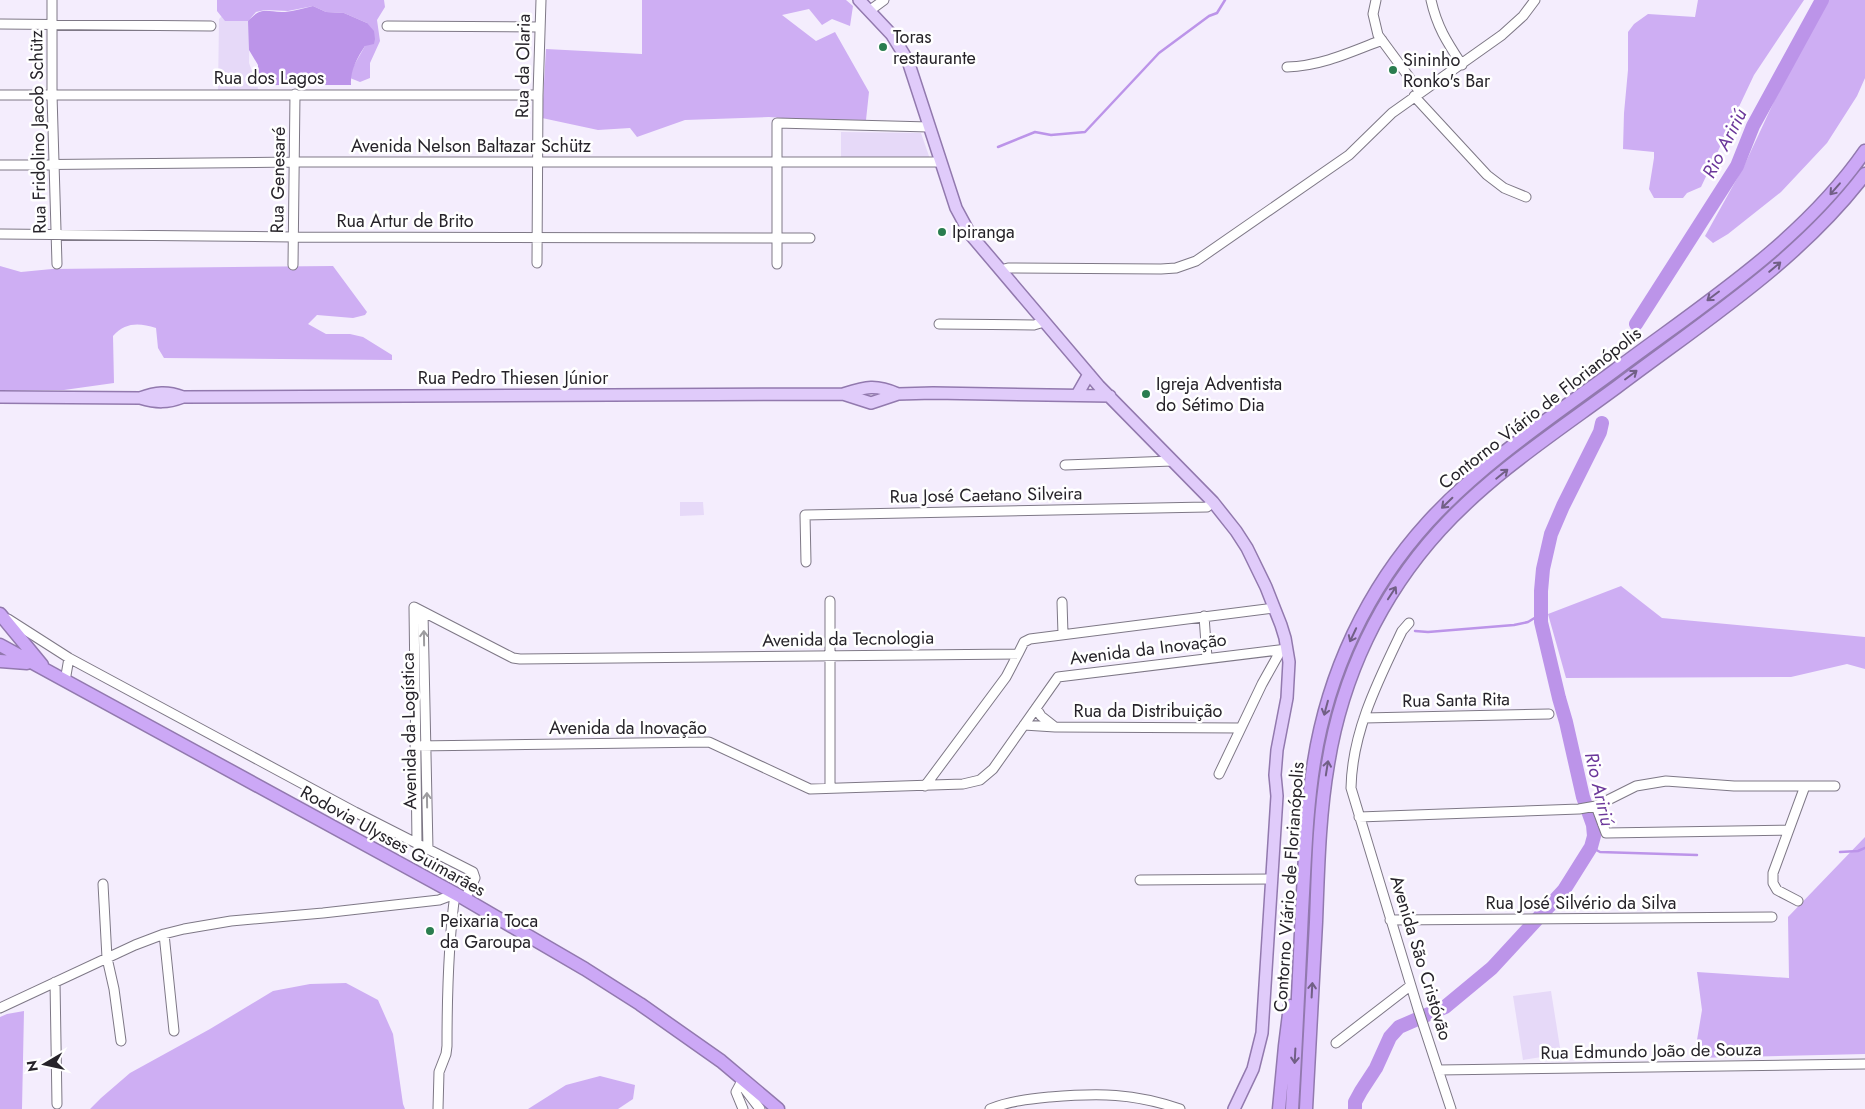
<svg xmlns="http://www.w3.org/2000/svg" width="1865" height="1109" font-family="Jost,sans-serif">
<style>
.green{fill:#e6d9f8}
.forest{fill:#ceaef3}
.water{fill:#bc94e9}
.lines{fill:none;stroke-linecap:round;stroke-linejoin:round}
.stream{stroke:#bc94e9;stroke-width:2.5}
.river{stroke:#bc94e9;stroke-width:14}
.minor-casing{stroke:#7e7886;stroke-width:11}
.major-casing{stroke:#9279ae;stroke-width:14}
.highway-casing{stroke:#9279ae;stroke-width:15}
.minor{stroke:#fff;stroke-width:9}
.major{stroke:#e0cbfa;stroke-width:11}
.highway{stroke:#cca8f6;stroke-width:12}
.oneway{stroke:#715f85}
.oneway2{stroke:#9d9c9f}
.poi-dot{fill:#2a7d4f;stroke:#fff;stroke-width:2}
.labels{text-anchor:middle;stroke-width:5;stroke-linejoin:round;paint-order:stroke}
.poi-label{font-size:18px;fill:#262329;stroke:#fff;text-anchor:start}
.street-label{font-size:18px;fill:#262329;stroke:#fff}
.water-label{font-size:19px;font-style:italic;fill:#6b379a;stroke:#fff}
</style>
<rect width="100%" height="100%" fill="#f4edfd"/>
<path class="green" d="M238,1L250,7L249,63L259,91H218L219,19Z
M841,132L921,133L930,159L841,158Z
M680,502H703L704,515L680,516Z
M1551,991L1561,1054L1523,1060L1513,996Z"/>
<path class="forest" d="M217,0H384L385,7L377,20L380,41L370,63V78L360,82L350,78L353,67L365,46L367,23L344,13L326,12L313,6L288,11L265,10L256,12L248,21H225L217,11Z
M642,0H846L853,6L850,26L832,19L822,25L809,9L782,15L816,41L835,32L869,92L866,120L796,119L769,117L685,120L637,137L630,128L598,130L542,118L546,49L642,54Z
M1698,0H1804L1754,75L1701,187L1687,193L1683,198H1654L1649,189L1654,158V152L1623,149L1624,113L1628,70V32L1634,24L1648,14L1695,17Z
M1826,0H1865V78L1857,96L1827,143L1781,192L1728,234L1713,243L1705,236L1744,166L1777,95Z
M0,266L21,272L52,269L333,266L367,312L365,315L353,318L317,315L308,324L326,334H350L363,337L392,355V360L164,358L158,348L156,328C139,323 126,322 113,336L114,383L64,390H0Z
M1621,586L1662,618L1865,637V669L1847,664L1791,677L1566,678L1548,614Z
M1865,837V1054L1694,1058L1702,1010L1697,972L1789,978L1788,917Z
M346,983L378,1000L393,1034L403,1104L405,1109H90L101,1098L130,1073L210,1029L273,991L310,984Z
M24,1011L22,1109H0V1017L7,1014Z
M600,1076L635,1085L633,1099L618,1109H528L566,1085Z"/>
<path class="water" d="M313,6L326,12L344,13L367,23L374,31L375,39L374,44L365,46C357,58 350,71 351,85H265L258,77V65L249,50L248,21C263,5 267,13 285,12C294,11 304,8 313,6Z"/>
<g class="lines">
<path class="stream" d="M998,147L1035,132L1051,135L1085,132L1159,53L1209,16L1217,13L1225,0
M1415,631L1428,632L1514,625L1528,622L1541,614
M1591,847L1600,852L1697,855
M1840,852L1858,851L1865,848"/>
<path class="river" d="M1636,324L1737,166L1753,126L1822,0
M1355,1109V1102L1361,1091L1376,1068L1390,1037L1399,1027L1445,1007L1492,968L1564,890L1591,847L1594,836L1593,825L1583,797L1566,722L1559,698L1541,622V591L1543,569L1551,534L1563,506L1600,432L1602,423"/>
<defs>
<path id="minor" d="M52,0V95L57,264
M1376,0L1373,14L1378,35L1420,92
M1431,0C1437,27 1447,42 1462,65
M869,11L884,0
M0,24L211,26
M387,26L540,27
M1287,67C1321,66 1351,52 1382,40
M0,95H538
M1414,96L1487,175L1504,188L1526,197
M0,165L294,162H941
M0,234L293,237L810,238
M537,263L538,95L541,0
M777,264V123L929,127
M293,265L295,94
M1000,270L1008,268L1161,269L1176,268L1196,261L1349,155L1392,113L1502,35L1523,16L1535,0
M939,324L1034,325L1044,322
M1065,465L1172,461
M806,562L805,515L1207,507L1213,502
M830,601V788
M1062,602L1063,634
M423,613L428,849
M1204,616L1207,658
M8,619L69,658L355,812L473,872L475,878L465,899
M1409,623L1402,631C1378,681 1352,732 1351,788L1418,1009L1451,1109
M65,681L69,658
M1036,708L1041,716L1055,727
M1364,718L1549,714
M1024,725L1055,727L1240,728
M415,746L709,742L810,789L963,784L980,780L993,769L1058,677L1287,649
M1219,774L1262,684L1281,650
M925,786L1006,677L1018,654
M1596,806L1606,833L1788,830
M1359,817L1579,809L1596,806L1636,786L1666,781L1734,786H1835
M417,843L414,607L513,658L520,659L1018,654L1024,642L1030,639L1274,608
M1140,880L1271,879
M103,884L107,958L114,989L121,1041
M1798,901L1777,890L1773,883V873L1805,786
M1390,920L1772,917
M164,934L174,1031
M55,982L57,1104
M0,1008L135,945L164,934L184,929L231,921L323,913L439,900L455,894
M1336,1043L1410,986
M1438,1070L1865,1064
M743,1079L736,1092L743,1109
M743,1080L744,1088L760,1109
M438,1109L439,1072L446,1054L447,1046C447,995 448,945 455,894
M990,1109C1009,1101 1030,1099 1050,1097C1099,1093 1133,1093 1180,1109"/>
<path id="major" d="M859,0L892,35L908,61L956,208L970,234L1099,386L1213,502L1236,531L1247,548L1266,587L1281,625L1285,638L1289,662L1287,698L1277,750L1275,775L1277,796L1262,1033L1253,1069L1234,1109
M843,394L871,403L898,394L933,393L1110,396
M1077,395L1089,374
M0,397L140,398C157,403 167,403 183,397L843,394C866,387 875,384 898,394
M140,398C156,392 167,391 183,397"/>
<path id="highway" d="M0,614L42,665
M0,645L465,899L585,969L640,1004L721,1061L778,1109
M0,661L27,663
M1279,1109L1285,1046L1290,1006
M1292,1109C1296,1043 1299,977 1302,911C1305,862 1306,811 1314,762C1328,673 1367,589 1428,522C1482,463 1550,418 1614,371C1702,305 1801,243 1865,151
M1306,1109C1309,1047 1313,984 1316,922C1318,870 1319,816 1328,764C1342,677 1380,596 1440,530C1491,474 1556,432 1617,387C1703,322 1799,261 1865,174"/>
</defs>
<use href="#minor" class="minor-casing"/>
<use href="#major" class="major-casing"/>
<use href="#highway" class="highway-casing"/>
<use href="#minor" class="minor"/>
<use href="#major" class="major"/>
<use href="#highway" class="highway"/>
</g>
<defs><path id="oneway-shaft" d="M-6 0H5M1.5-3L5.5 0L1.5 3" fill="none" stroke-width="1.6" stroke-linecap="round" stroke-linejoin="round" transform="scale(1.25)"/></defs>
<g class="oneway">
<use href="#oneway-shaft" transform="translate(1835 189) rotate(131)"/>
<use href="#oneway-shaft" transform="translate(1775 267) rotate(-40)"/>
<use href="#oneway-shaft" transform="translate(1713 296) rotate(143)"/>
<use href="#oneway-shaft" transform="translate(1631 375) rotate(-37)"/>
<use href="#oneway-shaft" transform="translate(1502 474) rotate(-39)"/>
<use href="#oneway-shaft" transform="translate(1447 503) rotate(136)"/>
<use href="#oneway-shaft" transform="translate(1392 593) rotate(-57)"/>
<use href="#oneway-shaft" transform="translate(1353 635) rotate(115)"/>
<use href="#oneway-shaft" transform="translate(1326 708) rotate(105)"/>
<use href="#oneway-shaft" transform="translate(1327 768) rotate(-81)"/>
<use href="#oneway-shaft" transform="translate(1312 990) rotate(-87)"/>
<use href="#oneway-shaft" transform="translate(1295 1056) rotate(93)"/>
</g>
<g class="oneway2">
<use href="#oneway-shaft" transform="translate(424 638) rotate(-91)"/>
<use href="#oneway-shaft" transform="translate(427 800) rotate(-91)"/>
</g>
<g class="poi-dot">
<circle cx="883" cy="47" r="5"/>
<circle cx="1393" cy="70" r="5"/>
<circle cx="942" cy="232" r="5"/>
<circle cx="1146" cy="394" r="5"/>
<circle cx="430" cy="931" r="5"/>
</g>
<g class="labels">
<g class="poi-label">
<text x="893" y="43">Toras<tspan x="893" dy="21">restaurante</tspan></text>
<text x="1403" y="66">Sininho<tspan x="1403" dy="21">Ronko's Bar</tspan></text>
<text x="952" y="238">Ipiranga</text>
<text x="1156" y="390">Igreja Adventista<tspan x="1156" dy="21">do Sétimo Dia</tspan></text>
<text x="440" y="927">Peixaria Toca<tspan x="440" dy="21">da Garoupa</tspan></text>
</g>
<g class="street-label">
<text transform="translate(523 66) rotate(-89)" y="6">Rua da Olaria</text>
<text x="269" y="84">Rua dos Lagos</text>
<text transform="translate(38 132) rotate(-91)" y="6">Rua Fridolino Jacob Schütz</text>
<text x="471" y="152">Avenida Nelson Baltazar Schütz</text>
<text transform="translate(278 180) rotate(-89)" y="6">Rua Genesaré</text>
<text x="405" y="227">Rua Artur de Brito</text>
<text x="513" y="384">Rua Pedro Thiesen Júnior</text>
<text transform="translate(1540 408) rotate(-38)" y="6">Contorno Viário de Florianópolis</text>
<text transform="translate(986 495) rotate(-1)" y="6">Rua José Caetano Silveira</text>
<text transform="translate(848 639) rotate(-1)" y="6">Avenida da Tecnologia</text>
<text transform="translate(1148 649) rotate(-7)" y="6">Avenida da Inovação</text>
<text transform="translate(1456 700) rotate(-1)" y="6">Rua Santa Rita</text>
<text x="1148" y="717">Rua da Distribuição</text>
<text x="628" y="734">Avenida da Inovação</text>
<text transform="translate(409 731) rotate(-91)" y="6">Avenida da Logística</text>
<text transform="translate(393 841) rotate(29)" y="6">Rodovia Ulysses Guimarães</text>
<text transform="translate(1289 887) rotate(-86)" y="6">Contorno Viário de Florianópolis</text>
<text x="1581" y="909">Rua José Silvério da Silva</text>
<text transform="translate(1421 958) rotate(73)" y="6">Avenida São Cristóvão</text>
<text transform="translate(1651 1051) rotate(-1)" y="6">Rua Edmundo João de Souza</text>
</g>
<g class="water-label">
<text transform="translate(1724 143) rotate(-63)" y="7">Rio Aririú</text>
<text transform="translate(1600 789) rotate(77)" y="7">Rio Aririú</text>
</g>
</g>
<g transform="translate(45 1064) rotate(261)" stroke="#ffffff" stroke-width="4" paint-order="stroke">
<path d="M0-4L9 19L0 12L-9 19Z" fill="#262329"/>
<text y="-8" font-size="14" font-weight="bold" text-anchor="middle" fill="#262329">N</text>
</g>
</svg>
